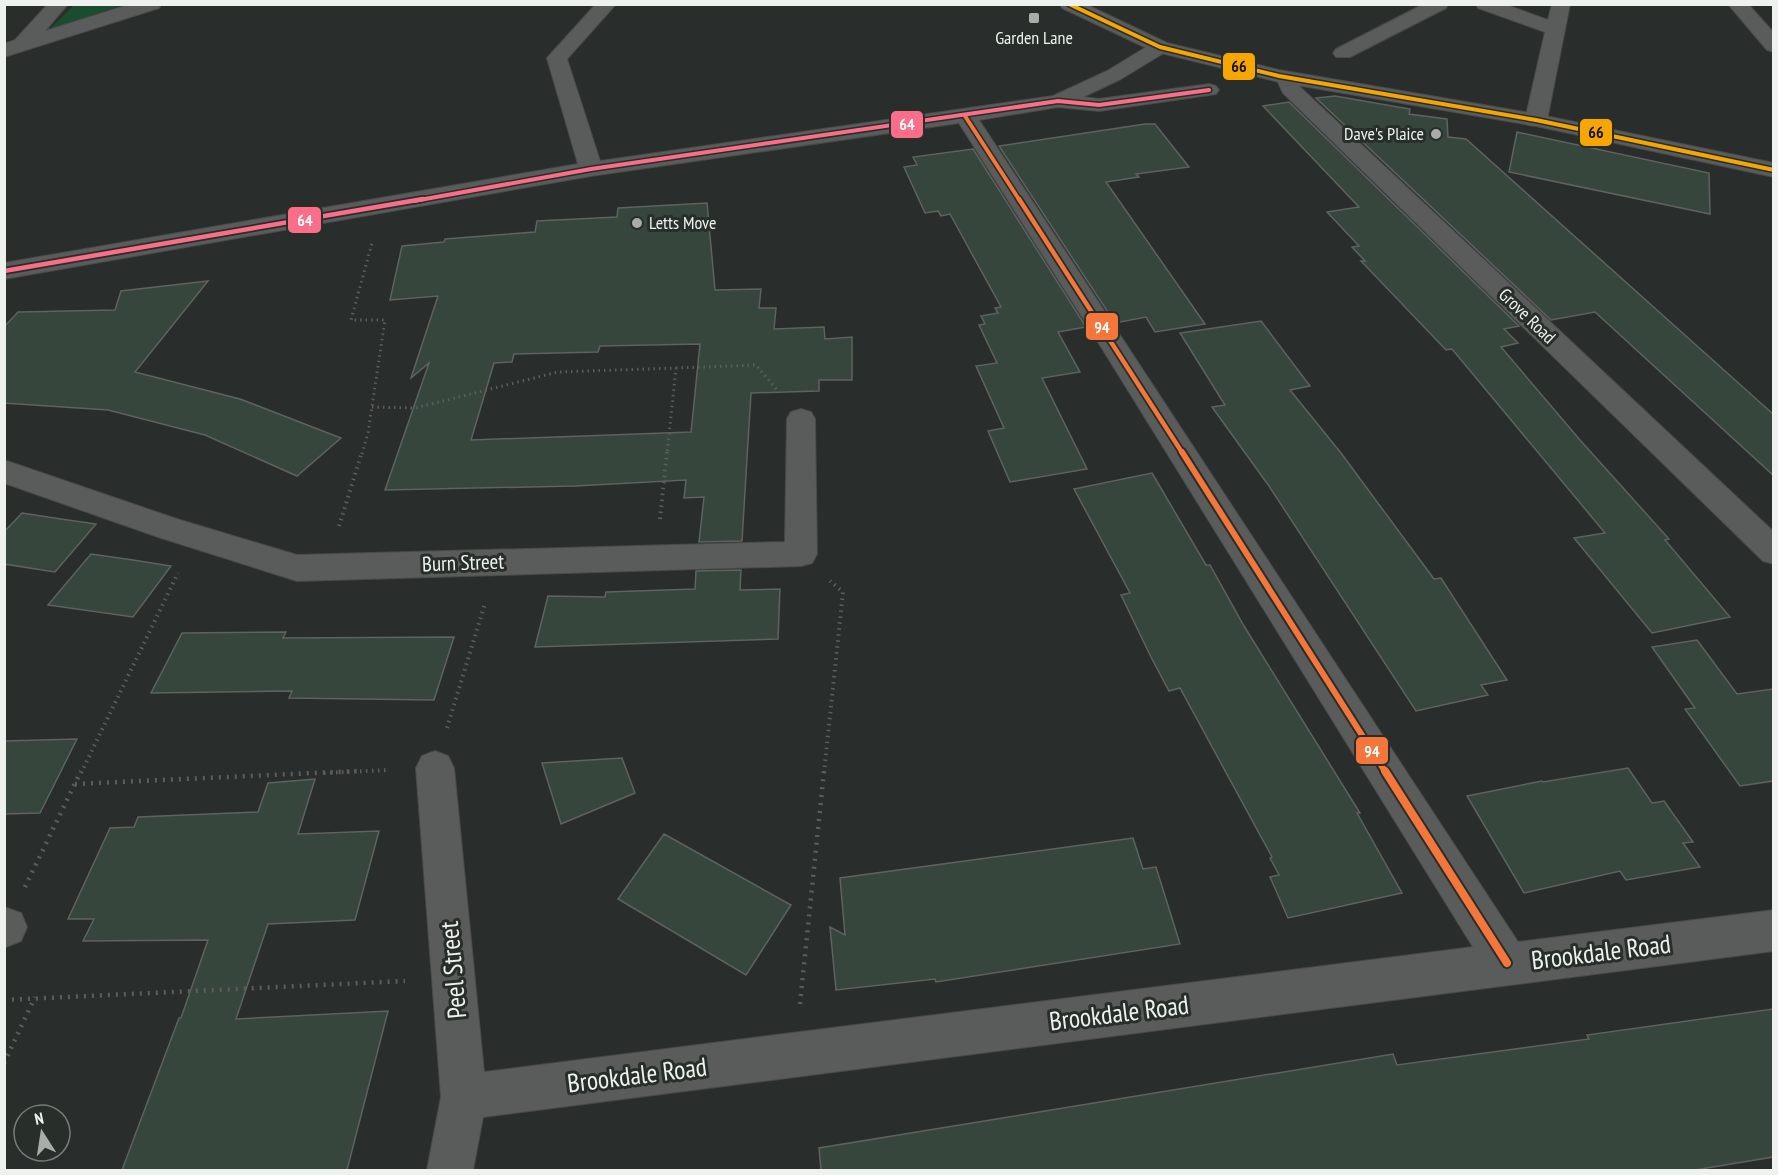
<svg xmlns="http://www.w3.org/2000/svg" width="1778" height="1175" font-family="'PT Sans Narrow',sans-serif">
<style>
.green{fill:#1b4c2e}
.building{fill:#36463d;stroke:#5e6260;stroke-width:1.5;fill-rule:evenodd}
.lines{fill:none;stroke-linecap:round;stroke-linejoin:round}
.street-casing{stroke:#474a48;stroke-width:2}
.secondary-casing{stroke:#474a48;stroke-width:2}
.path-far2{stroke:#5c5e5d;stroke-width:3;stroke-dasharray:1.5 4;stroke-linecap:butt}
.path-far1{stroke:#5c5e5d;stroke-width:4;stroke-dasharray:1.5 4.5;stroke-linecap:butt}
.path{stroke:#5c5e5d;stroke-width:4.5;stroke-dasharray:2 6;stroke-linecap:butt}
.street{fill:#595c5a;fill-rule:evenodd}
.secondary{fill:#595c5a;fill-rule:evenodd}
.bus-1-casing{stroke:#282e2a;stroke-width:7}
.bus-2-far3-casing{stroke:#282e2a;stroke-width:7}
.bus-2-far2-casing{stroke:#282e2a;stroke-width:8}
.bus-2-far1-casing{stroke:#282e2a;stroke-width:10}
.bus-2-casing{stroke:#282e2a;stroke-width:12}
.bus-3-far1-casing{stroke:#282e2a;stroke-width:7}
.bus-3-casing{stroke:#282e2a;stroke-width:8}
.bus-1{stroke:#f7a600;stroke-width:4}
.bus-2-far3{stroke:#f5763a;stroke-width:4}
.bus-2-far2{stroke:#f5763a;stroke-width:4.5}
.bus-2-far1{stroke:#f5763a;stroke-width:6}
.bus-2{stroke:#f5763a;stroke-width:8}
.bus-3-far1{stroke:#fb6d88;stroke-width:4}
.bus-3{stroke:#fb6d88;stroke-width:4.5}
.poi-dot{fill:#a8adaa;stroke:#282e2a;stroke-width:2}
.labels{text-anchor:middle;stroke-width:6;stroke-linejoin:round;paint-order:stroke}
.far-poi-label{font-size:18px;fill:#edf2ee;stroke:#282e2a}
.far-street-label{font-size:18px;fill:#edf2ee;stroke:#282e2a}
.street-label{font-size:21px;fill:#edf2ee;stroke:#282e2a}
.near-street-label{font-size:26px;fill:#edf2ee;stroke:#282e2a}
.line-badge{stroke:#282e2a;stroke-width:2}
.badge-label{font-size:16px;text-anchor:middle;font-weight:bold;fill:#fff}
.pale-badge-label{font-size:16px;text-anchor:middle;font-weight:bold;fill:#111}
</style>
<rect width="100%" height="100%" fill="#292d2b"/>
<path class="green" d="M74,5H123L49,30Z"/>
<path class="building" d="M1335,96L1410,109L1409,114L1447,119L1448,137L1466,139L1773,414V475L1595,312L1551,320L1316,98Z
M1289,102L1519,326L1504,329L1518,343L1501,347L1580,440L1669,539L1665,540L1730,617L1652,633L1574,538L1605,533L1452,349L1446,350L1361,261H1365L1352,247L1359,246L1327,212L1359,207L1263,106Z
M1145,124H1155L1189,167L1136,174L1139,177L1106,182L1205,324L1155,332L1146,317L1115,323L999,146Z
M1517,132L1709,173L1710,214L1509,172Z
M973,149L1086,327L1058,332L1080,372L1042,378L1087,469L1010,482L988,431L1004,428L976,366L997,363L979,325L985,324L981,316L998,313L995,308L1001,307L950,214L941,216L938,211L925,213L904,167L917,165L913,157Z
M707,203L715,290L761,289L759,308H776L774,329L824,327L825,339L852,337V380H819V391L751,393L742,541L699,542L704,497L684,498L686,480L575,486L385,490L429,363L411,378L438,296L390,300L402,246L444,242L445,239L535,232L537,221L617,217L618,208ZM700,344L691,432L471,440L494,363L512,362L514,354L598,352L600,346Z
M208,281L135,372L240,399L341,438L297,476L205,435L108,410L4,403V327L18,312L115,310L121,291Z
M1261,321L1310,386L1290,390L1341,453L1434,579L1441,578L1507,680L1481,685L1488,695L1416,711L1269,486L1212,407L1225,405L1180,333Z
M1152,473L1206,565H1210L1244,626L1360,813H1357L1402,893L1288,918L1270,877L1279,875L1270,858L1272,857L1180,688L1169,691L1151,657L1121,595L1130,593L1074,489Z
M22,513L61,519L96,524L55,572L4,564V532Z
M91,554L133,560L171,566L133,617L48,605Z
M741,570L740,590L780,589L778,639L535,647L548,596L605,597L606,592L695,589L696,571Z
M286,632L283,638L454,637L434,700L289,698L292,691L151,693L182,633Z
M1697,640L1737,694L1773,689V781L1740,786L1685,709L1695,708L1652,647Z
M77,739L40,813L4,814V741Z
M622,758L635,793L561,824L542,763Z
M1628,768L1652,803L1664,801L1693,842L1683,843L1700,867L1626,880L1620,871L1524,893L1467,796L1542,781L1543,782Z
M315,779L298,834L379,831L355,920L268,924L236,1019L388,1011L347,1170H122L179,1018H181L208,940L83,941L94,919H68L110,828L134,827L138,817L258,812L268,783Z
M664,834L791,905L746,975L618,899Z
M1133,838L1143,869L1156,867L1180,944L936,982L935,979L836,990L830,927L845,935L840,878Z
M1773,1009V1157L1695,1170H821L819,1148L1393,1054L1397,1065L1589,1039L1587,1035Z"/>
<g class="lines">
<defs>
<path id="street" d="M48,4H68L45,31L131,4H161L159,8L4,57V44L15,40Z
M596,4H616L567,59L600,161L1053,96L1107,71L1153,43H1167L1170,47L1167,51L1121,79L1083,97L1099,99L1209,84L1216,86L1219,90L1216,94L1099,111L1058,107L979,120L1518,942L1774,910V951L483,1117L473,1170H427L441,1097L416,768L422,756L435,751L448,756L454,768L484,1072L1473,947L1103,350L959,123L591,176L4,279V263L578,164L547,58Z
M1424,4H1448L1446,8L1350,57H1336L1333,53L1336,49Z
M1476,4H1504L1548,20L1552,4H1570L1547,120L1544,125L1536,126L1528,125L1525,120L1545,32L1478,8Z
M1728,4H1748L1774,33V52L1767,50Z
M1286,72L1293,74L1300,87L1774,532V564L1763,561L1283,93L1276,78L1279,74Z
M801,409L811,412L815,419L817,554L812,563L801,566L297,581L158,537L4,483V460L177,519L297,555L785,542L787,419L791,412Z
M4,907L21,913L27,927L21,941L6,947Z"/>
<path id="secondary" d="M1060,4H1085L1167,43L1279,70L1536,114L1774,163V177L1536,126L1279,82L1153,51L1062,8Z"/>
</defs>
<use href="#street" class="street-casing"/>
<use href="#secondary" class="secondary-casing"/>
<path class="path-far2" d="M676,368L756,365L777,390
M372,407L415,408L558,372L676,368L667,454
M362,454L368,433L385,320H351L372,243"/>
<path class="path-far1" d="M660,519L667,452
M339,526L362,452
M447,728L485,603
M81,773L178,573
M324,773L388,770
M824,773L843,592L830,581"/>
<path class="path" d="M75,784L358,771
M25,887L81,771
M4,1000L405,981
M800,1004L824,771
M4,1063L35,997"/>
<use href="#street" class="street"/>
<use href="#secondary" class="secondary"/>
<defs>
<path id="bus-1" d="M1069,4L1160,47L1279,76L1536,120L1774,170"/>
<path id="bus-2-far3" d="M965,116L1020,201"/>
<path id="bus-2-far2" d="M1019,199L1183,454"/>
<path id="bus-2-far1" d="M1182,452L1386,773"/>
<path id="bus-2" d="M1385,771L1507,963"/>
<path id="bus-3-far1" d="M414,201L591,169L1058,101L1099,105L1209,90"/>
<path id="bus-3" d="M4,271L423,199"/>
</defs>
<use href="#bus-1" class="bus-1-casing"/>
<use href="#bus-2-far3" class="bus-2-far3-casing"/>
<use href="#bus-2-far2" class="bus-2-far2-casing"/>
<use href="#bus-2-far1" class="bus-2-far1-casing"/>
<use href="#bus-2" class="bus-2-casing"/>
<use href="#bus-3-far1" class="bus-3-far1-casing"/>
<use href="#bus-3" class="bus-3-casing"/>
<use href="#bus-1" class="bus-1"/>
<use href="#bus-2-far3" class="bus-2-far3"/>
<use href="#bus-2-far2" class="bus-2-far2"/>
<use href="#bus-2-far1" class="bus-2-far1"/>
<use href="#bus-2" class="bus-2"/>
<use href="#bus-3-far1" class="bus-3-far1"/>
<use href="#bus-3" class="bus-3"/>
</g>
<g class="poi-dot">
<rect x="1028" y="12" width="12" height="12" rx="3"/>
<circle cx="1436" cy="134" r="6"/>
<circle cx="637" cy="223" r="6"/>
</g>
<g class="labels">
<g class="far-poi-label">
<text x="1034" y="44">Garden Lane</text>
<text x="1424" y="140" text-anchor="end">Dave's Plaice</text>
<text x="649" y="229" text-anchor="start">Letts Move</text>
</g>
<g class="far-street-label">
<text transform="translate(1527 316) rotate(44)" y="6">Grove Road</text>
</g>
<g class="street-label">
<text transform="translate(463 563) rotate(-2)" y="7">Burn Street</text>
</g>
<g class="near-street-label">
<text transform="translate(1601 952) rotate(-7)" y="9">Brookdale Road</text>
<text transform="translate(453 970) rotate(-95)" y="9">Peel Street</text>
<text transform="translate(1119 1013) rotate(-7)" y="9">Brookdale Road</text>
<text transform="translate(637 1075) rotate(-7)" y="9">Brookdale Road</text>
</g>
</g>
<g class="line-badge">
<rect x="1222" y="52" width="34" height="29" rx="6" fill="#f7a600"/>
<rect x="890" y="110" width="34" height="29" rx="6" fill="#fb6d88"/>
<rect x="1579" y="118" width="34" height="29" rx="6" fill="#f7a600"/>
<rect x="287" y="206" width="35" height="28" rx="6" fill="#fb6d88"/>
<rect x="1085" y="312" width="34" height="29" rx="6" fill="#f5763a"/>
<rect x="1355" y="736" width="34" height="29" rx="6" fill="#f5763a"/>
</g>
<g class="badge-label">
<text x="907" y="130">64</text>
<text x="305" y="226">64</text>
<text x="1102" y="333">94</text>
<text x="1372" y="757">94</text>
</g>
<g class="pale-badge-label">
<text x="1239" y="72">66</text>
<text x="1596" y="138">66</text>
</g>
<rect width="1778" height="1175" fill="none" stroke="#edf2ee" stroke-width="12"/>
<g transform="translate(42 1133) rotate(348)"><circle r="28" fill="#282e2a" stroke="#777c78" stroke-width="1.5"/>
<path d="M0-4.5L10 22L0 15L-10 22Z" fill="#a8adaa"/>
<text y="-9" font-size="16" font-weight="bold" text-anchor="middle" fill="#edf2ee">N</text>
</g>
</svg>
